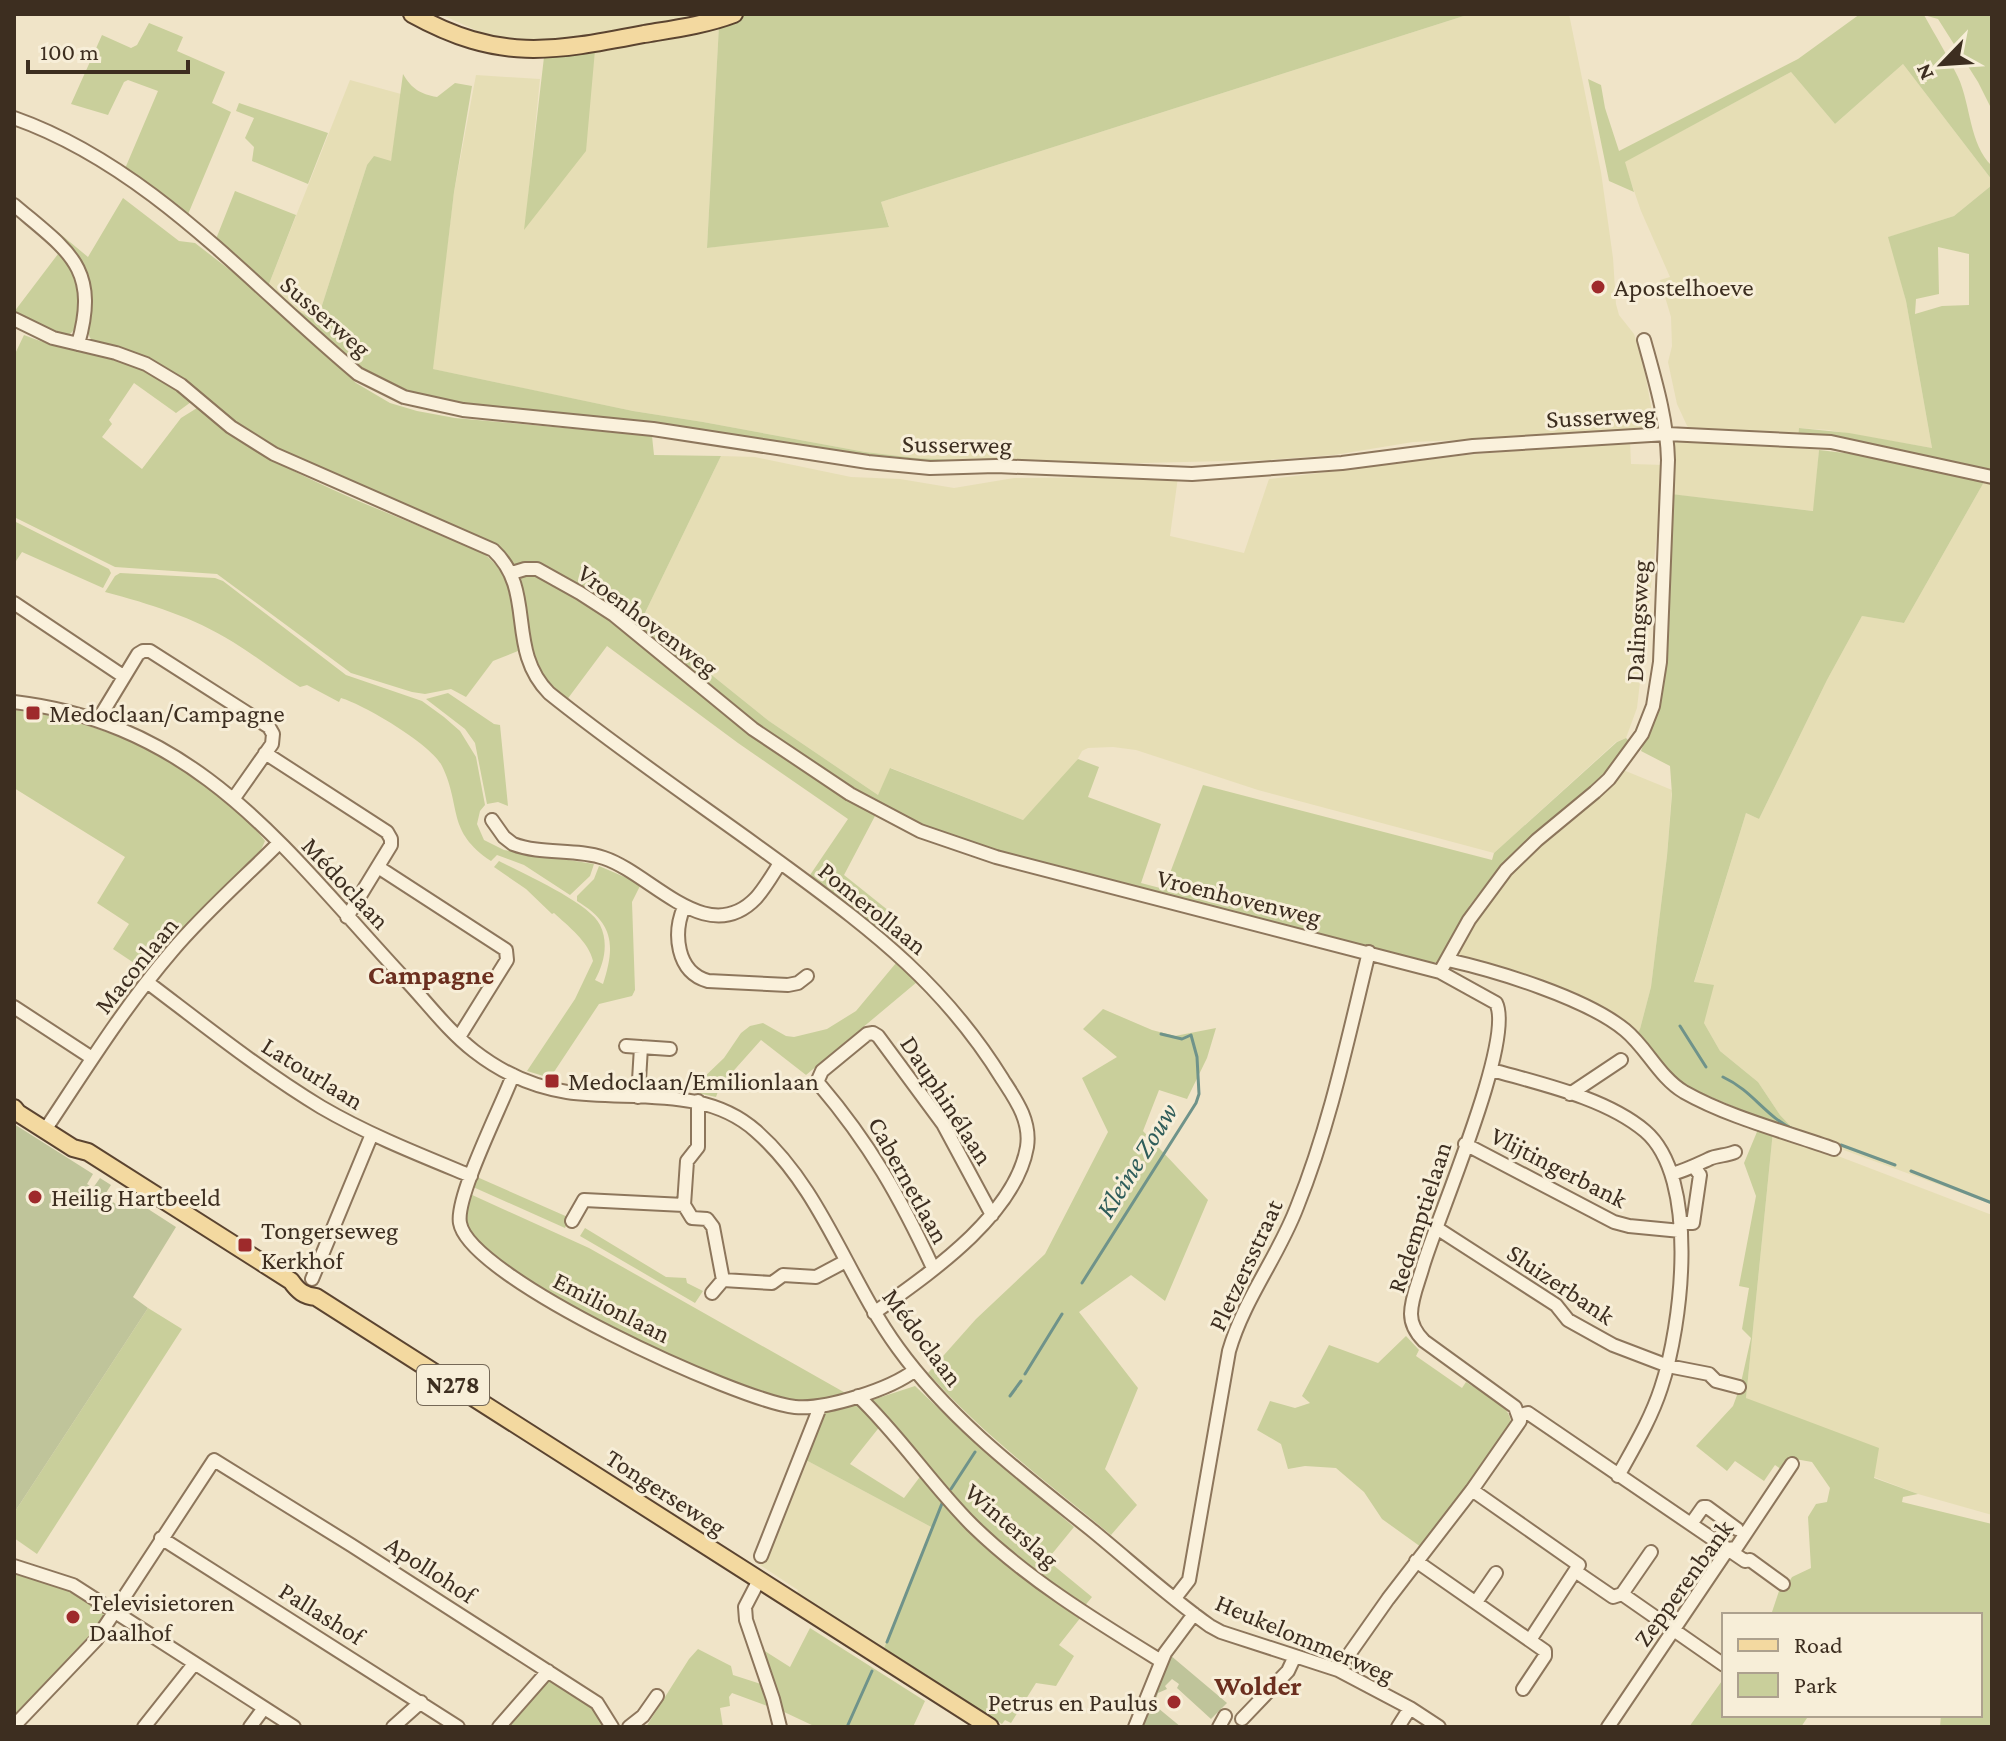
<svg xmlns="http://www.w3.org/2000/svg" width="2006" height="1741" font-family="'Crimson Pro',serif">
<style>
.farmland{fill:#e6deb5}
.green{fill:#c9cf9b;fill-rule:evenodd}
.cemetery{fill:#bfc49a}
.lines{fill:none;stroke-linecap:round;stroke-linejoin:round}
.stream{stroke:#6f938a;stroke-width:3}
.minor-casing{stroke:#8d765c;stroke-width:16}
.major-casing{stroke:#5b4430;stroke-width:20}
.minor{stroke:#faf1dc;stroke-width:12}
.major{stroke:#f3d9a0;stroke-width:16}
.poi-dot{fill:#9e2a2b;stroke:#f7eed8;stroke-width:3}
.labels{text-anchor:middle;stroke-width:6;stroke-linejoin:round;paint-order:stroke}
.shield{fill:#f7eed8;stroke:#756857;stroke-width:2}
.shield-label{font-size:24px;font-weight:bold;fill:#3d2e20}
.poi-label{font-size:26px;fill:#3d2e20;stroke:#f7eed8;text-anchor:start}
.street-label{font-size:26px;fill:#3d2e20;stroke:#f7eed8}
.neighbourhood-label{font-size:28px;font-weight:bold;fill:#6b2e1e;stroke:#f7eed8}
.water-label{font-size:28px;font-style:italic;fill:#2f5d5a;stroke:#f7eed8}
</style>
<rect width="100%" height="100%" fill="#f0e4c8"/>
<path class="farmland" d="M440,14H715L558,45L493,38Z
M1470,14H1569L1601,172L1613,258L1616,304L1619,315L1634,334L1643,361L1655,429L1631,433L1413,442L1334,455L1268,460L1059,465L916,458L865,452L703,422L633,411L432,369L454,192L476,75L540,79L525,228L595,50L719,25L707,248L889,226L881,202Z
M1903,64L1992,180V185L1954,216L1889,237L1906,301L1932,448L1828,430L1799,428L1798,437L1689,430L1677,404L1668,362L1672,346L1671,317L1660,280L1670,277L1641,211L1624,162L1791,72L1835,124Z
M350,80L401,94L391,162L367,165L317,321L282,302L267,289Z
M1690,439L1819,450L1814,511L1668,494L1672,443Z
M1630,441L1631,464L1665,465L1637,708L1626,738L1616,742L1494,853L1258,790L1136,750L1113,747L1088,748L1082,751L1075,764L1023,820L891,768L878,795L769,721L642,619L721,456L755,457L851,477L900,479L954,488L1014,478L1178,477L1170,536L1244,553L1269,479L1466,455Z
M1984,482L1992,484V1204L1797,1133L1780,1115L1758,1082L1720,1051L1704,1023L1694,983L1746,813L1759,819L1827,680L1862,616L1904,623Z
M1611,765L1672,790L1667,856L1651,987L1640,1029L1636,1035L1595,1006L1455,957L1467,933L1507,878L1560,815L1591,788Z
M1773,1131L1992,1215V1515L1918,1494L1874,1477L1746,1398Z
M804,1459L933,1528L884,1648L797,1593L798,1590L760,1565L777,1523L781,1524Z"/>
<path class="green" d="M748,14H1470L881,202L889,227L707,248L719,25Z
M1860,14H1992V110L1978,82L1938,19L1924,15C1935,35 1948,56 1958,77C1971,105 1969,144 1992,166V180L1903,64L1835,124L1791,72L1625,162L1634,192L1609,181L1588,79L1601,85L1605,108L1619,151L1798,59Z
M149,23L183,37L177,51L225,72L212,103L231,112L186,219L124,171L158,91L128,80L124,82L108,115L71,104L102,35L131,48L137,45Z
M595,50L586,151L524,230L544,57Z
M403,74C412,89 420,94 437,97L455,83L472,86L454,192L433,369L633,411L703,422L865,452L916,458L1047,464L920,469L413,396L367,376L282,302L317,321L367,165L374,156L391,161Z
M239,103L328,133L308,184L252,161L254,147L245,138L254,118L236,111Z
M1992,185V474L1798,437L1799,428L1849,433L1932,448L1906,301L1888,237L1954,216ZM1938,247L1969,254V305L1942,306L1915,314L1916,299L1939,294Z
M235,191L296,215L267,289L214,244Z
M123,198L179,241L195,243L252,287L356,383L390,403L417,411L455,418L652,436L654,455L721,456L642,619L769,721L878,795L890,768L1023,820L1078,759L1099,767L1088,797L1161,824L1141,883L1164,889L1203,785L1492,860L1494,853L1617,742L1626,738L1630,742L1591,788L1538,830L1497,870L1470,905L1437,962C1417,965 1397,955 1378,949L1106,883L953,842L813,768L540,566L530,563L514,565L496,546L282,452L257,438L198,394L92,341C81,326 94,303 90,285C84,255 51,233 30,212L35,213L88,257Z
M58,254C80,276 81,300 75,329L69,335L38,326L14,312Z
M24,335C52,347 80,350 109,358C140,366 166,382 191,402L176,413L134,383L109,420L112,424L102,437L142,469L181,418L197,408C275,476 390,511 484,554C516,577 513,615 518,651L493,661L466,697L451,689L425,694L412,692L351,673L217,574L115,567L14,517V356Z
M1819,450L1853,454L1984,482L1904,623L1862,616L1827,680L1759,819L1746,813L1694,982L1714,985L1704,1023L1720,1051L1758,1082L1780,1115L1797,1133L1675,1082L1636,1035L1640,1029L1651,987L1667,856L1672,794L1670,766L1641,751L1663,689L1671,494L1813,511Z
M14,521L109,569L111,573L103,588L22,552L16,561L14,560Z
M528,571L571,591L621,627L744,728L875,816L844,875L889,911L878,932L808,878L848,819L738,743L607,646L566,701C524,662 527,631 521,578Z
M120,573L215,578L223,581L346,675L422,701L444,717L460,731L476,757L485,805L480,811L477,824L484,840L504,850L594,864L590,876L570,895L524,865L497,855L491,861C446,831 462,807 442,766C432,745 365,705 341,698L339,702L307,685L300,687C277,673 256,656 233,642C193,617 150,604 105,592L115,576Z
M448,693L494,724L500,725L508,806L498,802L487,804L475,743L465,729L426,699Z
M14,710C107,721 206,766 265,841L261,850L222,888L146,971L113,949L129,924L97,903L125,857L14,788Z
M499,861C522,873 590,903 600,925C609,943 604,964 595,980L603,984C616,944 613,923 577,901V896L594,879L599,866L641,884L632,902L635,990L632,996L599,1004L550,1078L527,1071L575,999L593,961C589,942 568,926 554,913L552,914L526,889L494,867Z
M896,963L917,982L806,1075L761,1040L720,1086L716,1097L697,1093L700,1081L724,1058L741,1033L750,1026L763,1023L786,1036L794,1037L827,1029L856,1011Z
M1103,1009L1152,1030L1175,1036L1216,1028L1207,1058L1187,1099L1159,1090L1143,1131L1208,1200L1165,1301L1131,1275L1079,1312L1138,1388L1105,1469L1137,1505L1111,1535C1048,1483 982,1434 928,1373L976,1319L1045,1254L1108,1132L1082,1078L1117,1057L1083,1029Z
M1759,1127L1773,1131L1746,1398L1879,1448L1874,1478L1918,1494L1903,1497L1902,1502L1992,1524V1727H1940L1941,1715H1980V1615H1771L1781,1585L1786,1587L1792,1577L1811,1568L1808,1517L1816,1504L1827,1502L1830,1488L1812,1462L1795,1459L1782,1470L1775,1465L1764,1481L1735,1461L1727,1471L1696,1446L1733,1406L1740,1387L1751,1338L1742,1329L1749,1288L1739,1286L1756,1196L1744,1163Z
M477,1177L570,1218L565,1228L473,1187Z
M470,1194L589,1248L849,1395L816,1403L776,1400L642,1346L547,1295L485,1251L464,1223Z
M585,1228L666,1277L686,1278L687,1283L703,1291L695,1303L580,1236Z
M148,1308L182,1329L37,1554L14,1538V1513Z
M1406,1336L1419,1350L1416,1356L1462,1388L1466,1382C1482,1393 1512,1404 1511,1425L1421,1547L1382,1519L1364,1492L1336,1468L1305,1466L1288,1469L1281,1444L1257,1430L1270,1401L1295,1408L1310,1403L1302,1396L1329,1345L1378,1363Z
M915,1386L977,1445L1074,1527L1047,1560L1092,1597L1083,1608L988,1536L869,1401Z
M860,1402L881,1425L850,1464L904,1498L922,1474L1081,1617L1059,1645L1074,1656L1056,1686L1036,1683L1011,1723L1005,1720L1002,1724L884,1648L933,1528L804,1459L822,1414Z
M14,1570L64,1585L108,1616L14,1716Z
M810,1628L925,1701L913,1727H816L782,1711L757,1646L790,1667Z
M698,1649L731,1666L733,1675L767,1686L770,1707L732,1693L729,1697L730,1706L720,1708L723,1727H646L689,1659Z
M549,1675L594,1704L610,1727H503Z
M1724,1678V1715H1809L1801,1727H1689Z"/>
<path class="cemetery" d="M14,1124L93,1174L87,1184L93,1188L100,1178L111,1185L104,1196L123,1209L127,1204L130,1205L133,1200L131,1198L176,1227L133,1297L148,1308L14,1513Z
M1170,1655L1227,1703L1211,1719L1177,1688L1179,1684L1172,1679L1165,1686L1167,1689L1158,1693L1155,1703L1158,1708L1181,1727H1137Z"/>
<g class="lines">
<path class="stream" d="M1680,1026L1706,1067
M1723,1077C1753,1091 1765,1116 1793,1129
M1841,1145L1895,1165
M1911,1171L1992,1203
M1082,1283L1196,1103L1199,1094L1197,1057L1191,1035L1182,1039L1161,1034
M1025,1374L1062,1314
M1010,1396L1021,1381
M951,1489L975,1452
M887,1642L943,1501
M847,1727L872,1671"/>
<defs>
<path id="minor" d="M14,118C150,166 250,284 358,374L404,397L463,410L653,429L868,462L930,468L996,466L1192,474L1342,463L1473,446L1667,434L1831,442L1992,477
M14,205C68,251 100,267 78,344
M14,319L53,338L116,353L146,364L181,385L231,427L274,454L493,550C537,591 505,648 549,693C626,755 709,810 789,869C876,933 945,986 1003,1080C1016,1100 1031,1121 1027,1147C1015,1216 927,1275 874,1313
M512,573L525,569H537L580,593L614,615L753,729L850,794L920,831L996,857L1440,972L1496,1003C1515,1040 1437,1218 1423,1266C1419,1281 1411,1298 1411,1314C1411,1325 1417,1334 1424,1341L1515,1407L1520,1421L1472,1490L1388,1599L1338,1670
M14,603L123,676
M14,702C200,724 285,850 403,977C426,1001 447,1030 474,1051C501,1072 533,1087 567,1092C630,1101 705,1085 756,1131C822,1189 847,1278 898,1348C951,1421 1023,1475 1093,1531C1132,1563 1169,1597 1210,1626L1221,1632L1338,1670L1410,1708L1439,1727
M98,720L138,654L143,651H150L269,727L273,734L272,744L234,798
M265,753L387,832L391,839V845L347,917
M492,820L504,837L513,844C542,855 575,848 604,858C652,874 707,949 756,898C765,888 773,874 780,863
M378,867L506,950L507,960L459,1037
M684,907C673,933 676,972 708,981L788,985L798,983L807,976
M1448,960C1497,971 1586,998 1625,1030C1647,1048 1659,1077 1684,1092C1728,1117 1786,1132 1834,1149
M1440,972L1469,920L1506,870L1537,840L1595,792L1609,779L1642,734L1653,706L1660,662L1668,460C1667,419 1655,380 1644,340
M147,982C204,1025 260,1070 321,1107C369,1135 420,1155 471,1176
M14,1007L92,1058
M626,1046L670,1049
M1492,1070C1541,1084 1606,1098 1645,1131C1700,1178 1682,1326 1661,1388C1651,1419 1634,1447 1618,1476
M513,1075C502,1105 455,1197 460,1223C469,1278 739,1401 795,1407C826,1410 891,1389 915,1370
M1570,1094L1621,1060
M638,1097L641,1047
M45,1130C85,1070 124,1007 172,951C205,912 243,879 279,843
M1465,1144L1614,1222L1629,1226L1681,1231
M1672,1174C1686,1170 1696,1165 1709,1159C1717,1155 1726,1156 1735,1152
M684,1205L692,1218L707,1219L713,1227L723,1280
M572,1221L584,1200L684,1205L687,1161L698,1147V1101
M1681,1223H1693L1700,1175L1695,1168
M1435,1227L1556,1305L1568,1320L1613,1345L1668,1366L1709,1374L1716,1381L1739,1387
M933,1268C900,1197 870,1144 819,1084L818,1080L822,1071L867,1034L873,1033L878,1036L943,1124L992,1215
M312,1279L372,1134
M712,1293L723,1280L772,1283L783,1275L816,1277L846,1261
M858,1396C900,1436 931,1484 972,1525C1027,1579 1096,1621 1161,1661
M1520,1415L1528,1413L1745,1561L1750,1560L1783,1584
M1472,1490L1579,1565L1575,1571L1613,1597L1622,1594L1724,1665
M1691,1524L1703,1507H1707L1737,1529
M161,1538L458,1727
M761,1556L820,1407
M1416,1561L1545,1651V1656L1523,1689
M14,1566L73,1585L294,1727
M759,1580L745,1607L746,1620L773,1699L780,1727
M1622,1594L1651,1552
M1175,1598L1189,1580L1229,1351C1244,1299 1278,1257 1297,1207C1330,1125 1348,1038 1369,952
M1476,1602L1496,1573
M1530,1640L1575,1571
M1242,1719L1288,1671L1295,1656
M14,1726L96,1640L214,1460L351,1545L597,1703L612,1727
M144,1727L194,1664
M250,1727L264,1708
M393,1727L421,1702
M499,1727L548,1671
M629,1727L643,1716L657,1696
M1135,1727L1165,1653L1194,1614
M1219,1727L1225,1716
M1398,1727L1410,1708
M1608,1727L1728,1549L1736,1548L1792,1464"/>
<path id="major" d="M412,14C499,62 551,52 644,34C674,29 705,25 734,14
M14,1108L18,1113L73,1148L88,1152L291,1281C298,1291 304,1296 316,1297L990,1727"/>
</defs>
<use href="#minor" class="minor-casing"/>
<use href="#major" class="major-casing"/>
<use href="#minor" class="minor"/>
<use href="#major" class="major"/>
</g>
<g class="poi-dot">
<circle cx="1598" cy="287" r="8"/>
<rect x="25" y="705" width="16" height="16" rx="4"/>
<rect x="544" y="1073" width="16" height="16" rx="4"/>
<circle cx="35" cy="1197" r="8"/>
<rect x="237" y="1237" width="16" height="16" rx="4"/>
<circle cx="73" cy="1617" r="8"/>
<circle cx="1174" cy="1702" r="8"/>
</g>
<g class="labels">
<rect class="shield" x="417" y="1365" width="72" height="40" rx="6"/>
<g class="shield-label">
<text x="453" y="1393">N278</text>
</g>
<g class="poi-label">
<text x="1614" y="296">Apostelhoeve</text>
<text x="49" y="722">Medoclaan/Campagne</text>
<text x="568" y="1090">Medoclaan/Emilionlaan</text>
<text x="51" y="1206">Heilig Hartbeeld</text>
<text x="261" y="1239">Tongerseweg<tspan x="261" dy="30">Kerkhof</tspan></text>
<text x="89" y="1611">Televisietoren<tspan x="89" dy="30">Daalhof</tspan></text>
<text x="1158" y="1711" text-anchor="end">Petrus en Paulus</text>
</g>
<g class="street-label">
<text transform="translate(326 316) rotate(41)" y="9">Susserweg</text>
<text transform="translate(1601 416) rotate(-3)" y="9">Susserweg</text>
<text transform="translate(957 444) rotate(1)" y="9">Susserweg</text>
<text transform="translate(648 620) rotate(37)" y="9">Vroenhovenweg</text>
<text transform="translate(1637 621) rotate(-87)" y="9">Dalingsweg</text>
<text transform="translate(346 883) rotate(47)" y="9">Médoclaan</text>
<text transform="translate(1239 897) rotate(14)" y="9">Vroenhovenweg</text>
<text transform="translate(873 908) rotate(39)" y="9">Pomerollaan</text>
<text transform="translate(136 965) rotate(-51)" y="9">Maconlaan</text>
<text transform="translate(313 1073) rotate(32)" y="9">Latourlaan</text>
<text transform="translate(947 1100) rotate(57)" y="9">Dauphinélaan</text>
<text transform="translate(1559 1167) rotate(27)" y="9">Vlijtingerbank</text>
<text transform="translate(909 1180) rotate(61)" y="9">Cabernetlaan</text>
<text transform="translate(1419 1217) rotate(-72)" y="9">Redemptielaan</text>
<text transform="translate(1245 1265) rotate(-65)" y="9">Pletzersstraat</text>
<text transform="translate(1561 1284) rotate(34)" y="9">Sluizerbank</text>
<text transform="translate(612 1307) rotate(27)" y="9">Emilionlaan</text>
<text transform="translate(923 1337) rotate(53)" y="9">Médoclaan</text>
<text transform="translate(666 1492) rotate(33)" y="9">Tongerseweg</text>
<text transform="translate(1012 1525) rotate(41)" y="9">Winterslag</text>
<text transform="translate(431 1569) rotate(33)" y="9">Apollohof</text>
<text transform="translate(1683 1583) rotate(-54)" y="9">Zepperenbank</text>
<text transform="translate(322 1613) rotate(32)" y="9">Pallashof</text>
<text transform="translate(1305 1638) rotate(23)" y="9">Heukelommerweg</text>
</g>
<g class="neighbourhood-label">
<text x="431" y="984">Campagne</text>
<text x="1258" y="1695">Wolder</text>
</g>
<g class="water-label">
<text transform="translate(1136 1160) rotate(-58)" y="10">Kleine Zouw</text>
</g>
</g>
<rect width="2006" height="1741" fill="none" stroke="#3d2e20" stroke-width="32"/>
<rect x="1722" y="1613" width="260" height="104" fill="#f7eed8" stroke="#ada18e" stroke-width="2"/>
<rect x="1738" y="1639" width="40" height="12" fill="#f3d9a0" stroke="#ada18e" stroke-width="2"/>
<text x="1794" y="1653" font-size="24" fill="#3d2e20">Road</text>
<rect x="1738" y="1673" width="40" height="24" fill="#c9cf9b" stroke="#ada18e" stroke-width="2"/>
<text x="1794" y="1693" font-size="24" fill="#3d2e20">Park</text>
<g transform="translate(1942 64) rotate(245)" stroke="#f7eed8" stroke-width="6" paint-order="stroke">
<path d="M0-6L14 30L0 20L-14 30Z" fill="#3d2e20"/>
<text y="-12" font-size="22" font-weight="bold" text-anchor="middle" fill="#3d2e20">N</text>
</g>
<path d="M28 60v12h160v-12" fill="none" stroke="#3d2e20" stroke-width="4"/>
<text x="40" y="60" font-size="24" fill="#3d2e20" stroke="#f7eed8" stroke-width="6" paint-order="stroke">100 m</text>
</svg>
